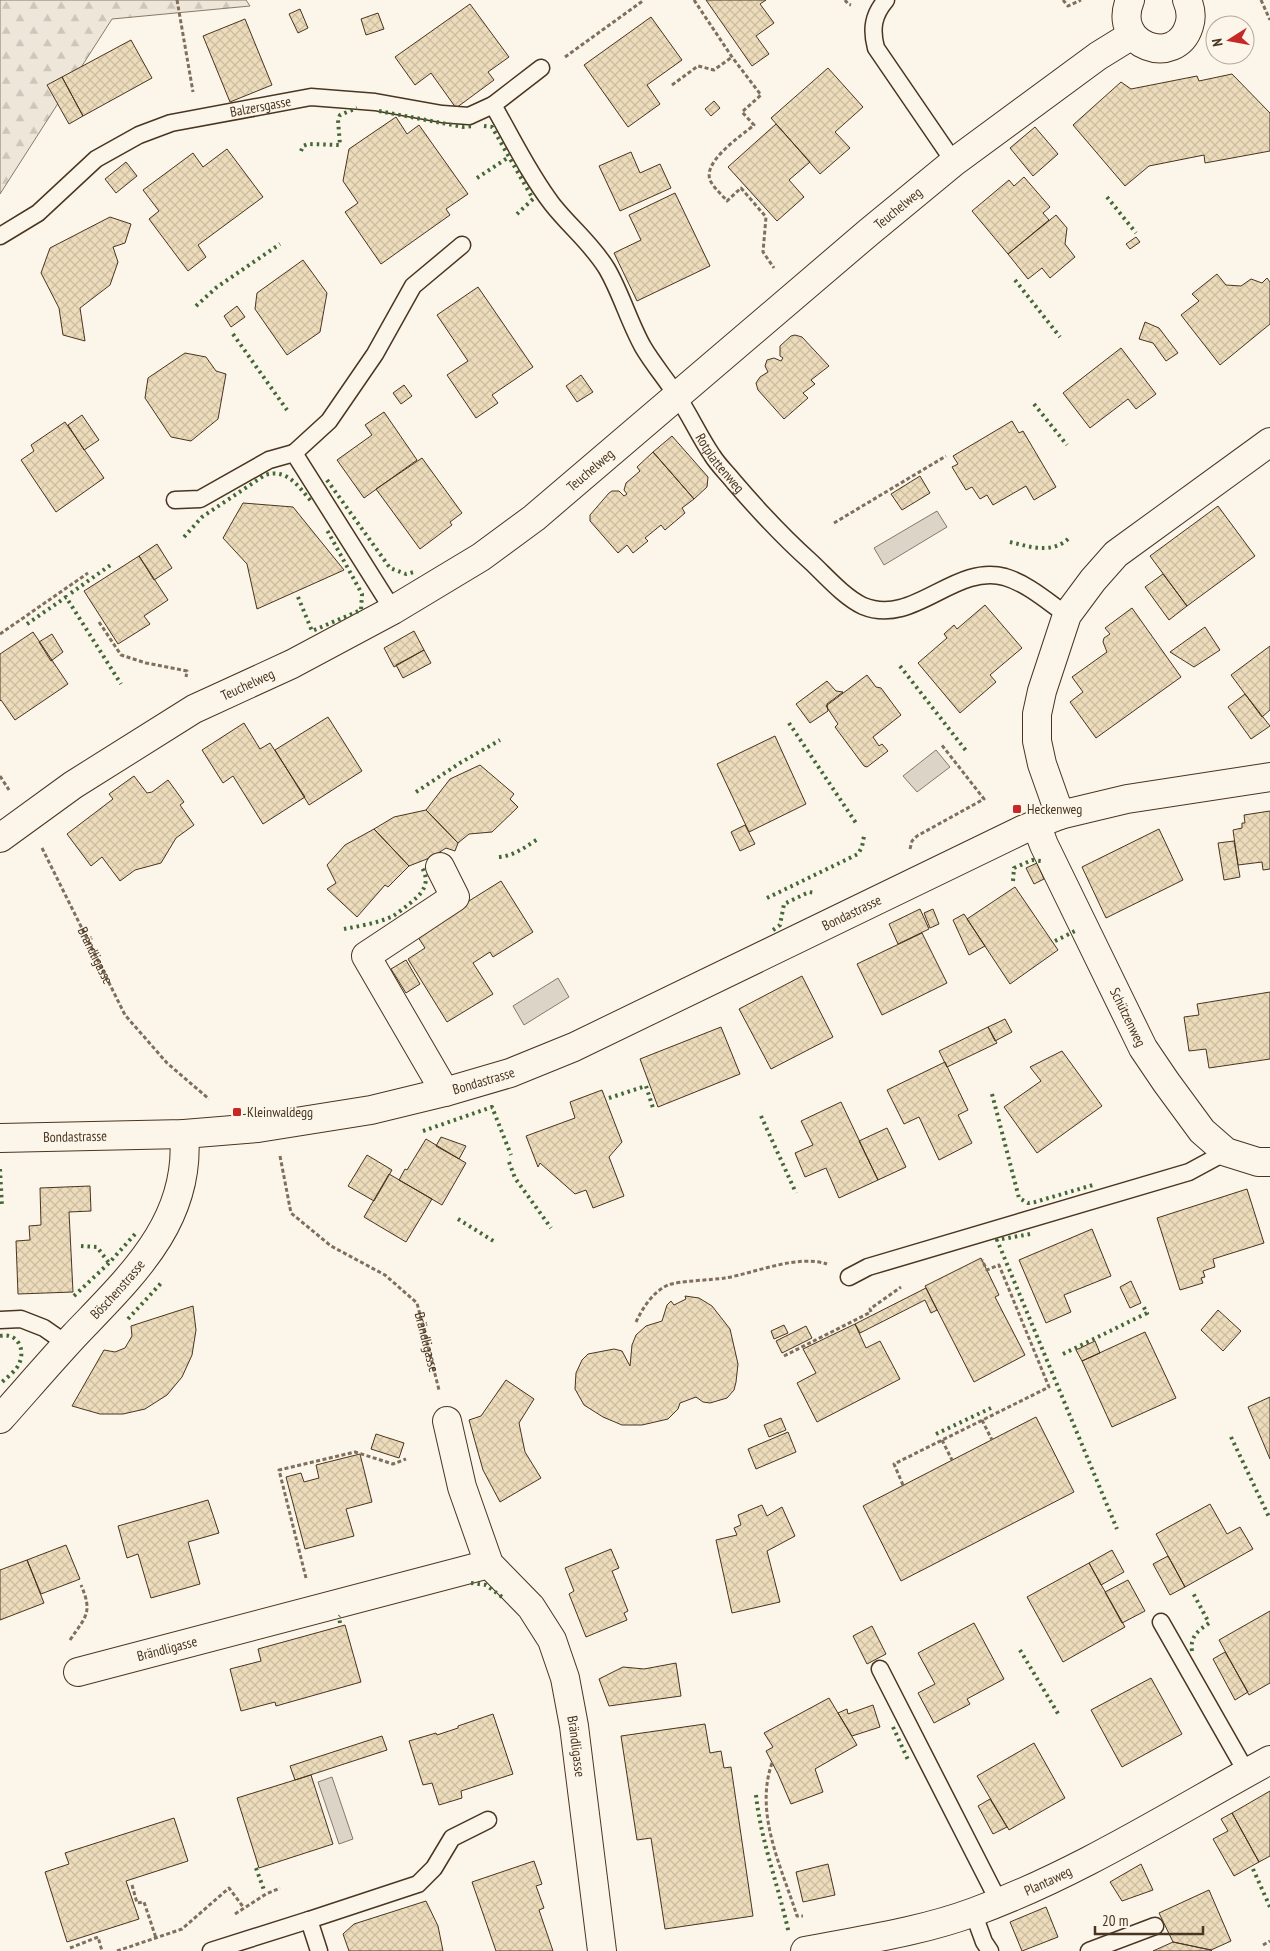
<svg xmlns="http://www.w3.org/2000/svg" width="1270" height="1951" font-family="'PT Sans Narrow',sans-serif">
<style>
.forest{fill:url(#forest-firs);stroke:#887966}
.water{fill:#dcd4c6;stroke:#887966}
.building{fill:url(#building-cross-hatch);stroke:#4a3520}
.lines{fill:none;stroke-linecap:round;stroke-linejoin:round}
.lane-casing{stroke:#4a3520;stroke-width:19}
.street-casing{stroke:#4a3520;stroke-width:30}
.path{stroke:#7f6f5c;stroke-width:3;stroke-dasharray:4 2.5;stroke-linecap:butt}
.lane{stroke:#fbf6e9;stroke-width:16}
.street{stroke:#fbf6e9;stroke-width:28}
.hedge{stroke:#436837;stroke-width:4;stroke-dasharray:2.5 4;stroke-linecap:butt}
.poi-dot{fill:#c62828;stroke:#fbf6e9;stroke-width:2}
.labels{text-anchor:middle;stroke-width:4;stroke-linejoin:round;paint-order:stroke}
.street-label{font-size:14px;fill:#4a3520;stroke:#fbf6e9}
.poi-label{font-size:14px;fill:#4a3520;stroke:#fbf6e9;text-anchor:start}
</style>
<defs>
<pattern id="forest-firs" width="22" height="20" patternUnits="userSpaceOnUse" patternTransform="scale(1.25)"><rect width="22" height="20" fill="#ede6d9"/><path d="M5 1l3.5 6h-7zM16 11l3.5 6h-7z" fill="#cdc6ba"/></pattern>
<pattern id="building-cross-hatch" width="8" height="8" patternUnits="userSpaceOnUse" patternTransform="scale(1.25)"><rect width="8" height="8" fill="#ecdcbc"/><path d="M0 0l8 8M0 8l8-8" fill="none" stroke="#ccbda1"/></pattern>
</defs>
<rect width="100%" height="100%" fill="#fbf6e9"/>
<path class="forest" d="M0,0H246L250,6L112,19L0,194Z"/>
<path class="water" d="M937,511L947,527L884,565L874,548Z
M936,750L950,767L917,792L903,776Z
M558,978L569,997L524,1025L513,1006Z
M332,1777L353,1839L339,1844L318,1782Z"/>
<path class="building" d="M706,0H766L760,4L774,23L756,36L769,54L752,66Z
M470,4L509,57L488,72L494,80L456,108L431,73L415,85L395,57Z
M300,9L308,28L298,33L289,14Z
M378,13L384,29L366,35L361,19Z
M651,17L682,60L647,85L660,104L628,127L584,65Z
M245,19L272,85L230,102L203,36Z
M131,40L152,78L83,116L62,77Z
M828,68L863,107L835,132L850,148L820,174L771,118Z
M1232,74L1270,113V151L1205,163L1204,155L1149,166L1125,186L1073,125L1121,82L1131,89L1197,76L1199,81Z
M62,77L83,116L69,124L47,85Z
M714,101L720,108L711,116L705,109Z
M396,117L407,134L419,125L468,194L446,209L450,215L381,264L345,212L358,203L343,181L349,149Z
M776,124L810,162L789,180L804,197L777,221L728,167Z
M1035,127L1058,154L1033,176L1010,148Z
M227,149L263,197L198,245L206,257L188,271L149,219L159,211L143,190L193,153L203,167Z
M631,152L640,173L660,164L671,188L620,211L599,166Z
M126,162L137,176L116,193L105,179Z
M1024,177L1050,207L1043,213L1049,220L1008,254L972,211L1009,180L1014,186Z
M675,193L710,266L637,301L614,253L641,240L629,215Z
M1056,215L1067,228L1065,244L1075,257L1050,278L1042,268L1028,279L1008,254Z
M110,217L131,224L125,243L113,247L118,262L110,285L80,308L85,341L63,335L59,308L41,273L50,248Z
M1136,237L1140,242L1130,249L1126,244Z
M303,260L327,293L320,332L287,355L255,309L257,293Z
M1217,274L1226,285L1241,286L1251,279L1262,283L1267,278L1270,282V324L1220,365L1181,315L1199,301L1192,294Z
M478,287L533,367L492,395L498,403L476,418L447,375L468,361L437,315Z
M237,306L245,317L231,327L224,316Z
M1145,322L1159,328L1178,353L1166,361L1153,343L1139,339Z
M795,335L802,337L829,366L811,380L815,384L803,393L808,398L784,419L758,390L756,383L760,377L768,372L765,366L767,360L774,358L781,361L783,358L780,356V346L791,336Z
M1121,348L1156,394L1136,409L1128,399L1090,428L1063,393Z
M185,353L206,357L216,371L226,374L218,419L191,441L171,437L145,398L148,378Z
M581,375L593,392L577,402L566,386Z
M404,385L412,396L401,404L393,393Z
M384,412L417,460L364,498L337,460L372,435L365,425Z
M82,415L99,440L84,450L68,425Z
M1012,421L1019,433L1023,431L1056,487L1034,500L1026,486L993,505L987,495L980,499L972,487L966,490L952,467L958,464L953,456Z
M65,422L104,478L56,512L21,460L34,451L31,445Z
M672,436L708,477L707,487L694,499L653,452Z
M653,452L694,499L682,508L685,513L665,530L661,525L645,538L648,541L633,553L627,545L618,553L590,521V515L609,493L612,491H619L624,496L627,494L624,490L626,483L640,471L637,467Z
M422,458L462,513L450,522L452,525L420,549L376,489Z
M920,476L930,493L902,510L891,494Z
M243,503L293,507L344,570L257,609L247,564L223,538Z
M1218,506L1255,556L1187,606L1150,556Z
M157,544L172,568L154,580L139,556Z
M139,556L168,600L144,616L150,624L118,644L84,591Z
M1163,574L1187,606L1169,620L1145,587Z
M985,605L1022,648L990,675L996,682L960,713L918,663L947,638L944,634L954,625L957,629Z
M1132,608L1181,677L1096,738L1070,702L1083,692L1072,677L1107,652L1103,642L1104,638L1110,634L1105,628Z
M1205,627L1220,650L1194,667L1170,652Z
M414,631L424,650L394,667L384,648Z
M33,632L68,684L15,720L1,700L0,701V654Z
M52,634L63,652L51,661L39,642Z
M1270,646V710L1262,717L1231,675Z
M424,650L431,663L403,678L396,665Z
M867,675L876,687L881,688L901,715L873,737L879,746L882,744L888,751L867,767L864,766L835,727L838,724L826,706Z
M827,681L836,691L843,692L827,704L828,711L810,723L796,704Z
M1245,694L1270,726L1251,739L1228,707Z
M328,717L362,771L309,805L275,750Z
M244,723L260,749L270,743L305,797L263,824L233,776L223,783L202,750Z
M775,736L806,804L749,832L717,764Z
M480,765L514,794L510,799L518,807L492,832L469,834L458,843L426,810L450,779Z
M134,776L147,793L152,792L168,780L184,802L180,805L194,825L176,838L161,863L135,870L120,881L102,857L91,866L67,834L113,799L109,794Z
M426,810L458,843L455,851L446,848L432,857L409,866L374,829L394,817Z
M1270,811V869L1263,870L1262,862L1238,865L1233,830L1242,828V823H1245L1244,815Z
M745,825L755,844L740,851L731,832Z
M374,829L409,866L388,887L385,885L357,917L327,889L336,883L327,865L345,845Z
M1159,829L1183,880L1106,918L1082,867Z
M1234,841L1240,877L1224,880L1218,843Z
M1037,863L1044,879L1034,884L1026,868Z
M501,881L533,932L493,957L490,952L473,963L493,994L447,1022L408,959L425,948L416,934Z
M1015,887L1058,950L1010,984L967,919Z
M920,909L929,929L898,944L889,924Z
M933,909L939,924L930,928L924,913Z
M964,914L985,946L969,955L953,920Z
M922,933L947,983L882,1015L857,964Z
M406,960L420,984L406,993L391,969Z
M802,976L833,1037L771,1069L739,1009Z
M1270,992V1059L1209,1068L1206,1049L1189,1051L1184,1017L1199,1015L1197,1004Z
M1005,1019L1012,1032L995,1041L988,1027Z
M721,1027L740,1074L658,1107L640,1059Z
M988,1027L997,1043L947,1067L939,1051Z
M1062,1051L1102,1106L1037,1153L1004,1107L1041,1081L1030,1067Z
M945,1062L968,1110L958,1115L972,1143L939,1160L919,1117L904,1124L887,1090Z
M602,1090L622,1142L609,1157L624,1196L593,1208L586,1190L575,1194L540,1163L538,1167L526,1136L575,1118L570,1102Z
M841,1102L878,1180L839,1198L826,1168L805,1177L795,1153L813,1145L801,1121Z
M887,1128L906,1167L878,1180L859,1141Z
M441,1137L466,1146L459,1159L436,1146Z
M426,1139L466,1163L442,1205L399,1180L405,1169L407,1170Z
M367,1155L392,1170L374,1201L348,1186Z
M389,1174L432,1199L406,1242L364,1217Z
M90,1186L91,1211L69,1212L73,1292L18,1294L16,1241L30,1240L29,1226L41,1225L40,1188Z
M1247,1189L1264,1243L1213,1259L1215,1267L1203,1271L1205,1277L1201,1278L1203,1283L1180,1290L1157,1218Z
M1092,1229L1111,1276L1064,1295L1071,1312L1046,1323L1019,1260Z
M981,1258L999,1295L995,1297L1025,1355L974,1382L925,1286Z
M1131,1281L1141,1303L1130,1308L1120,1287Z
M926,1288L937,1310L931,1313L925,1300L860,1333L855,1324Z
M685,1296L699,1298L712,1306L730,1329L738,1364L736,1382L734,1390L727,1398L710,1403L703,1402L696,1397L680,1403L678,1409L668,1419L642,1425H622L603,1417L584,1405L575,1389L576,1373L582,1360L588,1354L614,1349L622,1351L630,1366L632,1345L636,1335L646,1326L662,1321L667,1305L671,1301L674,1305L686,1299Z
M193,1306L196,1330L192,1355L182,1377L167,1395L145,1409L123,1414H100L72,1406L104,1350L115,1352L125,1348L132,1336L131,1326Z
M1218,1310L1241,1331L1223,1351L1201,1330Z
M855,1324L866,1348L880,1341L900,1379L817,1422L797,1383L816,1373L803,1349Z
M784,1325L788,1333L774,1339L771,1331Z
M806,1326L812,1338L782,1353L776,1341Z
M1145,1332L1176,1398L1112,1427L1082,1361Z
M1095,1341L1100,1353L1082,1361L1076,1350Z
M506,1380L534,1399L519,1423L525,1452L541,1478L500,1502L483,1470L469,1420L481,1416Z
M1270,1397V1459L1248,1407Z
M1036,1417L1074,1492L901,1581L863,1506Z
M781,1418L786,1430L769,1437L764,1425Z
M788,1432L796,1452L756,1469L748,1449Z
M376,1434L404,1443L399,1458L371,1449Z
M360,1454L372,1502L346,1509L354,1536L305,1549L286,1477L301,1473L304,1482L319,1478L316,1465Z
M208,1500L219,1533L188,1542L200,1584L151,1598L138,1554L127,1558L118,1526Z
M1210,1504L1227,1534L1240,1527L1253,1549L1185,1587L1156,1534Z
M762,1505L767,1516L782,1507L795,1536L767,1551L780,1602L732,1613L716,1540L737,1535L734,1528L741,1525L738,1515Z
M66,1545L80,1579L41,1594L27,1560Z
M611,1549L619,1568L612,1571L628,1611L624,1613L627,1620L586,1637L569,1594L574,1591L565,1568Z
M1112,1550L1124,1572L1101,1585L1089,1563Z
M1168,1556L1185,1587L1170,1595L1153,1564Z
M27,1560L44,1603L0,1620V1570Z
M1089,1563L1125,1627L1063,1662L1027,1597Z
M1128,1580L1145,1611L1122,1623L1105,1592Z
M1270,1611V1683L1249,1695L1219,1640Z
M974,1623L1004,1679L967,1699L970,1704L934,1723L918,1693L935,1684L918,1653Z
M345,1625L361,1682L276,1706L275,1702L241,1711L230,1669L261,1661L258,1649Z
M872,1626L886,1654L867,1664L853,1636Z
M1225,1652L1248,1692L1235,1700L1213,1659Z
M676,1663L681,1696L609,1706L599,1679L623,1667L644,1669Z
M1151,1678L1182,1734L1122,1767L1091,1710Z
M829,1698L857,1745L815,1769L823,1792L791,1804L778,1774L766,1751L773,1747L764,1733Z
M873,1705L880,1727L852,1736L838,1713L847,1709L848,1714Z
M493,1714L513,1774L461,1791L462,1798L439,1805L432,1783L423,1785L409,1741L436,1733L437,1735L458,1728V1726Z
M705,1724L710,1753L721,1751L724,1768L731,1767L753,1916L665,1929L651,1838L637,1840L621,1736Z
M382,1736L387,1750L295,1780L290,1766Z
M1034,1743L1065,1798L1009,1830L977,1776Z
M311,1775L333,1844L259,1868L237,1798Z
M1270,1791V1856L1259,1862L1232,1813Z
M990,1799L1007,1827L993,1834L978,1806Z
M1232,1813L1259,1862L1234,1876L1213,1839L1228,1831L1221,1819Z
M174,1818L188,1861L126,1881L139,1919L67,1942L45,1872L69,1864L65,1853Z
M534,1861L542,1884L536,1886L544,1908L539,1910L553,1951H496L472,1882Z
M828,1864L835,1895L803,1902L796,1872Z
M1141,1864L1153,1890L1122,1901L1110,1882Z
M1209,1890L1231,1941L1211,1950L1173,1942L1159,1913Z
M426,1901L438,1926L443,1951H349L343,1934L354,1924Z
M1046,1907L1058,1937L1022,1951L1010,1922Z
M1173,1942L1211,1950L1212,1951H1153Z"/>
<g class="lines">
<defs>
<g id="lane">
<path d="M886,0C873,15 871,29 876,48L954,162"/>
<path id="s3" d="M493,105C512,138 529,174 552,204C570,227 592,244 607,269C621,293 629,322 643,347C653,364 666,379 677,396C690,415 699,436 712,455C718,465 727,473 734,482C758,510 783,537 811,562C826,576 844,597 863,606C914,627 954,563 1005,577C1028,584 1048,602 1067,615"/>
<path id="s4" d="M0,236L38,213L96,159L139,135L171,123L311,97L375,102L442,114L469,116L493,105L541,68"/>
<path d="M294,453L329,421L375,354L413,286L462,245"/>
<path d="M175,500L200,499L269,460L294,453L393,610"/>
<path d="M849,1277L868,1267L1189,1172L1226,1152"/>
<path d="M0,1320L21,1319L44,1328L67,1344"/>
<path d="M1161,1622L1247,1773"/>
<path d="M880,1669L999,1902"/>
<path d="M973,1912L984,1942L990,1951"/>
<path d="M309,1920L418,1884L434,1868L452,1838L488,1820"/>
<path d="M211,1951L309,1920L319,1951"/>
<path d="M1089,1951L1155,1926"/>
</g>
<g id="street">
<path d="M1130,0C1111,46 1176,68 1189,26C1192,17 1191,9 1187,0"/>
<path d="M1060,815L1042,764L1037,741V714L1042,691L1067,615L1093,580L1116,554L1270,442"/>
<path id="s5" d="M1036,824L1044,845L1143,1048L1166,1082L1202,1131L1226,1152L1258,1162H1270"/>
<path id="s6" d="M0,838L73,785L194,709L292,664L393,610L481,557L534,518L869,232L954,162L1098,56L1132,35"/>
<path d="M440,867L455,897L366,956L445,1092"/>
<path id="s7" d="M0,1138L184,1134L258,1128L371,1110L445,1092L510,1073L574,1047L1022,830L1060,815L1127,799L1270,777"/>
<path id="s8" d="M0,1419C25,1391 49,1363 74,1336C129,1278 192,1222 184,1134"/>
<path id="s9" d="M447,1421L462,1487L489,1564L531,1607L552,1640L565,1678L574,1726L602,1951"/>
<path id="s10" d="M78,1672L489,1564"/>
<path id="s11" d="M805,1951C861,1940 920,1932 974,1912C1078,1874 1173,1813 1270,1760"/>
</g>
</defs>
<use href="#lane" class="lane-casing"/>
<use href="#street" class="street-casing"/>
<g class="path">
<path d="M177,0L193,92"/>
<path d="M694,0L732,57L761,95L742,112L754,125C741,136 700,163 711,182C715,189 722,195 727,201L741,188L766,217L763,252L774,268"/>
<path d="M845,0L848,4L851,5"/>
<path d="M1063,0L1068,6L1081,0"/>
<path d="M1261,0L1270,20"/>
<path d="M565,57L644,0"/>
<path d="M672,85L698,66L714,70L732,57"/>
<path d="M834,523L946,456"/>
<path d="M99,622L121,655L146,663L187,671L186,677"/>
<path d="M0,634L88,573"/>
<path d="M0,776L9,790"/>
<path id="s1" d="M42,848L125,1015L167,1063L209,1099"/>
<path d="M910,849L912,841L917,836L984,799L941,744"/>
<path id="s2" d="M280,1156L291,1213L331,1246L385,1275L417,1303L439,1390"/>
<path d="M636,1322C643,1307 653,1292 668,1285C678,1281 712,1280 725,1278C755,1273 798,1254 827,1264"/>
<path d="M784,1356L871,1312L870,1309L901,1287"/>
<path d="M982,1420L992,1440"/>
<path d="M942,1440L952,1460"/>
<path d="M903,1485L894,1464L1049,1387L999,1265L987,1270L982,1260"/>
<path d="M306,1578L279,1470L355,1452L393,1464L406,1459"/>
<path d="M70,1640C86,1616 93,1613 81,1585"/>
<path d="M772,1763C754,1814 782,1868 797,1916H803"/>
<path d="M132,1885L137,1903L144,1902L156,1938"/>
<path d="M235,1914L266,1894L280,1888"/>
<path d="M1263,1945L1270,1941"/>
<path d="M70,1948L98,1937L102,1951"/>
<path d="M117,1951L182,1929L229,1888L244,1908"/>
</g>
<use href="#lane" class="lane"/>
<use href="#street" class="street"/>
<path class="hedge" d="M379,111L463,127L475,126
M484,126L492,127L533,199L517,214
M301,151L303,146L308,144L340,145L338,120L340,115L357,108
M477,178L509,157
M1107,197L1136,233
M1015,280L1060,337
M196,306L217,287L280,244
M233,334L287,410
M1034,404L1067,445
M327,480L390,568L406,574L414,572
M184,537L202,517L265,475C287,468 298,486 311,501
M1010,542C1031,547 1054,555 1071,536
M71,593L112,564
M298,597L312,631L361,610L362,594L327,530
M27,624L66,597L121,684
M900,666L967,752
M789,723L856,823
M416,792L460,763L500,740
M499,857C514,856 525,847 538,839
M1013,881L1014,868L1032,860L1041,861
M767,898L858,854L862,847L864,836
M344,929C360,926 378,923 393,916C398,913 404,908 409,904C422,894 432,883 421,866
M773,930L780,925L784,904L809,892L816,893
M1055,941L1075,931
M992,1094L1019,1198L1028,1203L1035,1202L1093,1185
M609,1098L646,1086L653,1108
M761,1116L796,1193
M423,1131L492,1107L511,1155
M509,1162L515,1178L551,1228
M0,1169L2,1207
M458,1219L495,1242
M1030,1234L997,1240L1117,1529
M81,1246L97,1247L109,1263
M74,1296L109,1263L136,1233
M128,1319L163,1281
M0,1336C17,1332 26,1349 19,1364C16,1371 6,1378 0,1384
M1063,1354L1147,1313L1142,1304
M936,1434L991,1408
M1231,1437L1270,1519
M471,1583L486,1585L502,1597
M340,1623L339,1617L340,1616
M1020,1650L1060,1717
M1192,1651C1190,1636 1198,1631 1209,1623L1192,1591
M893,1727L909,1762
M756,1795C761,1842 779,1887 789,1934
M256,1868L264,1890
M1253,1869L1270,1907"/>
</g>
<g class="poi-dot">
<rect x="1012" y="804" width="10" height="10" rx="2.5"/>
<rect x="232" y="1107" width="10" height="10" rx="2.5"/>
</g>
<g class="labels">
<g class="street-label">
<text dy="5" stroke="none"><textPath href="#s4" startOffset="298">Balzersgasse</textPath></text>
<text dy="5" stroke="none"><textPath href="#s6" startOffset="1102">Teuchelweg</textPath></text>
<text dy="5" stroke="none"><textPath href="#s3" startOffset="426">Rotplattenweg</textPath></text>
<text dy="5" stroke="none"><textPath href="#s6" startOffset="698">Teuchelweg</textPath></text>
<text dy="5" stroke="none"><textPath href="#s6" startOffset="292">Teuchelweg</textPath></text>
<text dy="5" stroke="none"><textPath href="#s7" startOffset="894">Bondastrasse</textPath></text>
<text dy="5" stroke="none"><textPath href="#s1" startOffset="120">Brändligasse</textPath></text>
<text dy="5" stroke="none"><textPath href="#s5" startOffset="214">Schützenweg</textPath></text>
<text dy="5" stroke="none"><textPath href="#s7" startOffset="489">Bondastrasse</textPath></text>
<text dy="5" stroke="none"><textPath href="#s7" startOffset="75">Bondastrasse</textPath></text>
<text dy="5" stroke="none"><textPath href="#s8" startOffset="175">Böschenstrasse</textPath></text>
<text dy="5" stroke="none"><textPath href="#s2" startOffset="254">Brändligasse</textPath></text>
<text dy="5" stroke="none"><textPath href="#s10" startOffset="92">Brändligasse</textPath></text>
<text dy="5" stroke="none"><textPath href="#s9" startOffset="358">Brändligasse</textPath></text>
<text dy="5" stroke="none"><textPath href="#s11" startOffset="254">Plantaweg</textPath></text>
</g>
<g class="poi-label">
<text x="1027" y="814">Heckenweg</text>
<text x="247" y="1117">Kleinwaldegg</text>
</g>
</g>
<g transform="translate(1230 40) rotate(259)"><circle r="24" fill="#fbf6e9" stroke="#b4a999"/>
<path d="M0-4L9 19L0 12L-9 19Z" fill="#c62828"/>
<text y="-8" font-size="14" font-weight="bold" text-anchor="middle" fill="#4a3520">N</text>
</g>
<path d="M1095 1926v8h108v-8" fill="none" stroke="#4a3520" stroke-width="2.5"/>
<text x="1102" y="1926" font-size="15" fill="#4a3520" stroke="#fbf6e9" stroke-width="4" paint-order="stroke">20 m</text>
</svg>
